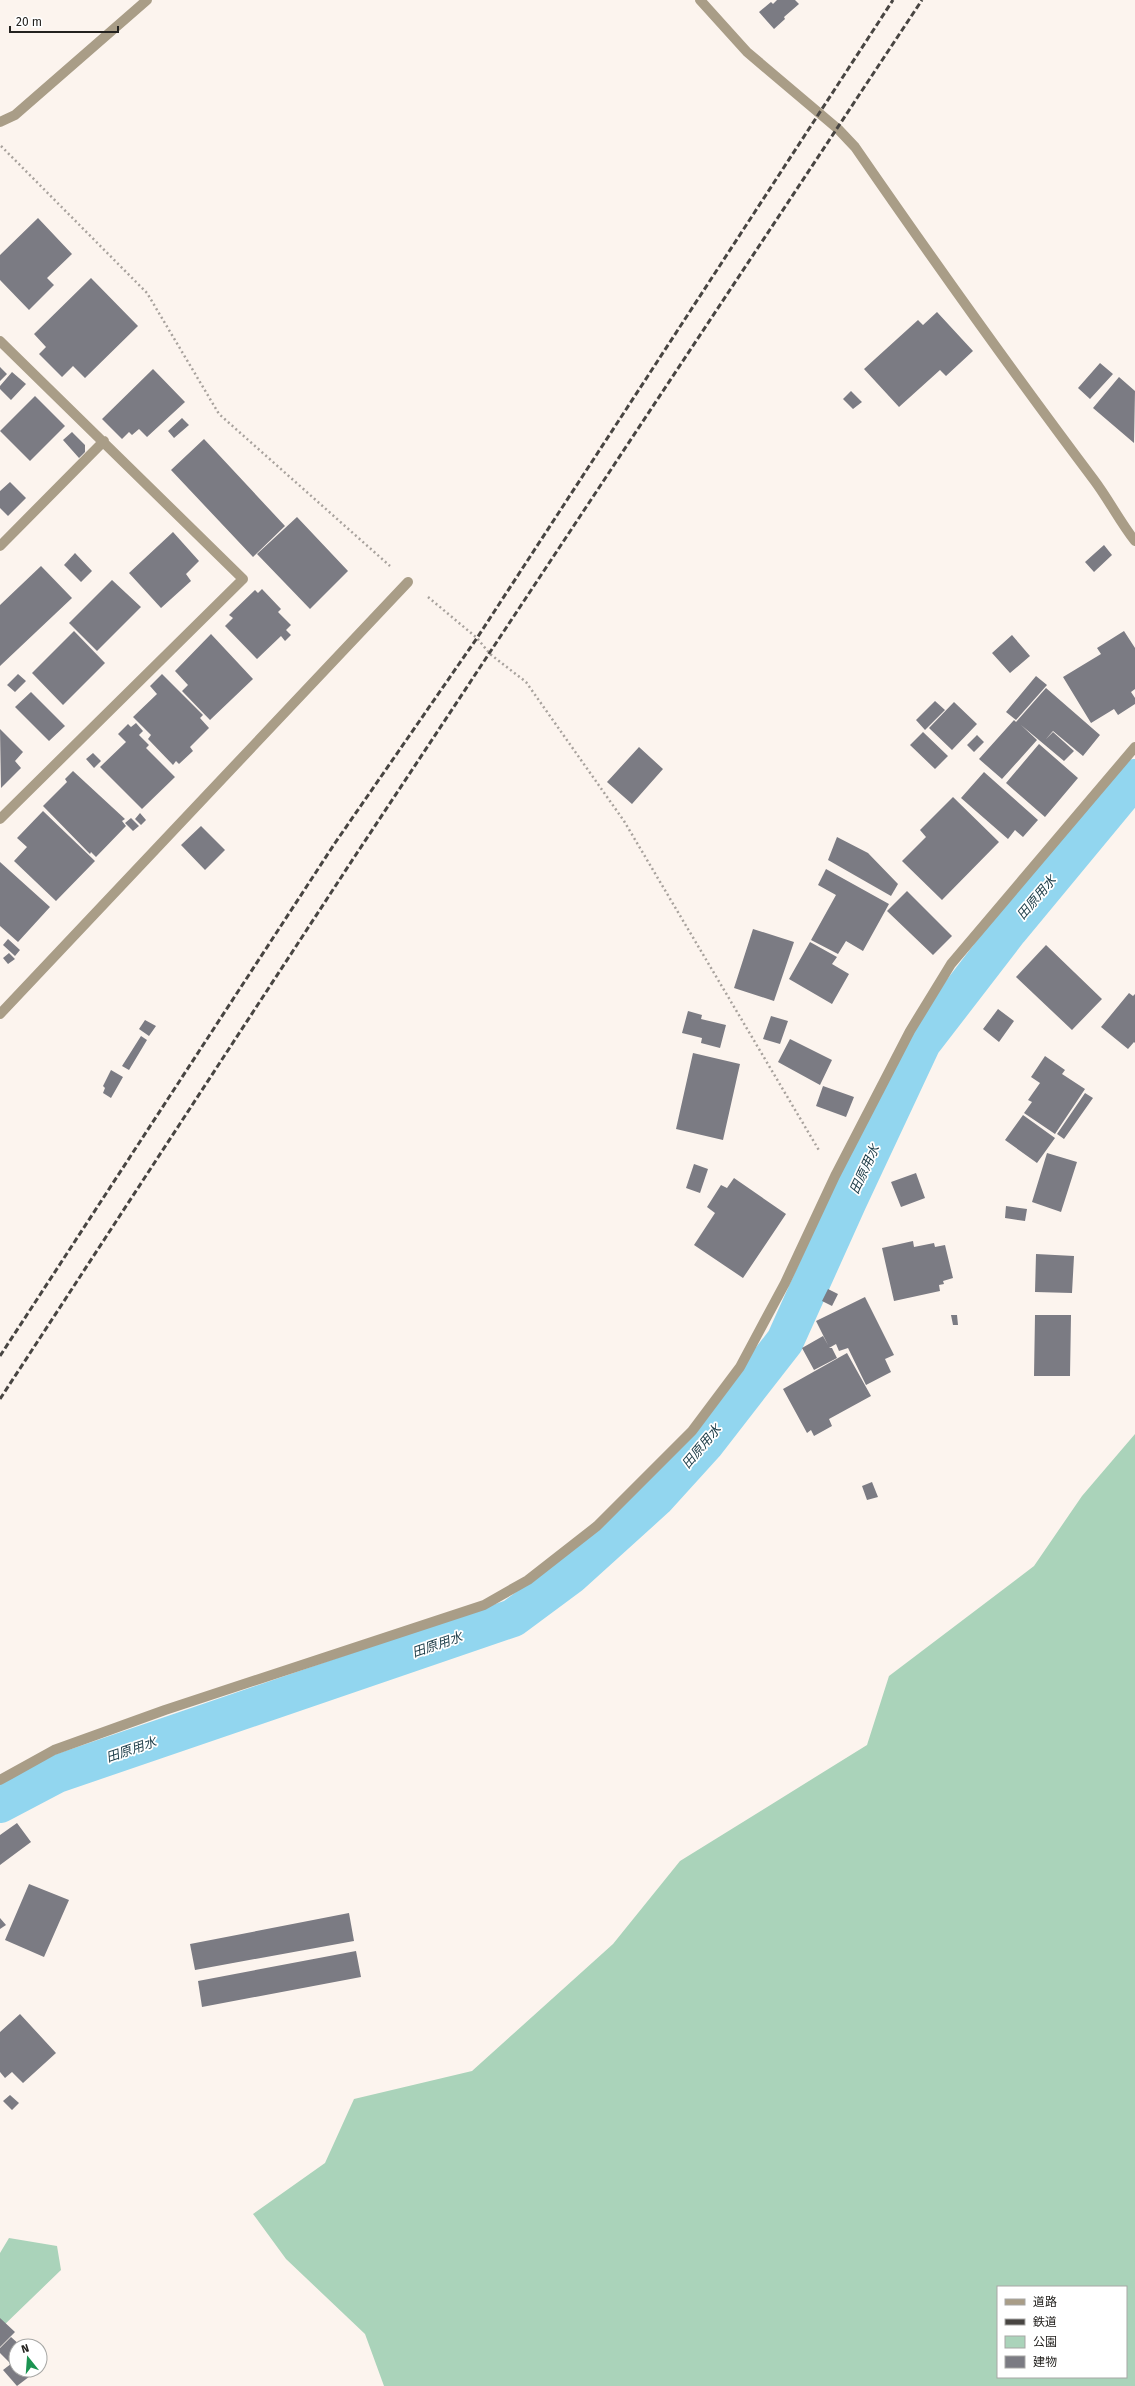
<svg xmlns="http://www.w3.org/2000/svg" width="1135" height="2386" font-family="'Fira Sans','Noto Sans JP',sans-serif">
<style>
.green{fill:#aad3ba;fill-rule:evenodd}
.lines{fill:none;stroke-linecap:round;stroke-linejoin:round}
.canal{stroke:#92d6ef;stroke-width:38}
.building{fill:#7b7b83}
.path{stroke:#a8a29d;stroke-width:2.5;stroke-dasharray:2 3;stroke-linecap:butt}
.minor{stroke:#a99d87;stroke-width:10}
.rail{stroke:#484542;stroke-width:3;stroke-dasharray:6 3;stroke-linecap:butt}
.labels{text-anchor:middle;stroke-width:3.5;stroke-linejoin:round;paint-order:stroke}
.water-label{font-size:13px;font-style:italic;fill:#1b3b46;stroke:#fff}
</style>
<rect width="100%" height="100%" fill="#fcf4ee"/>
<path class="green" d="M1135,1434V2386H384L365,2334L286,2259L253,2214L325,2163L354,2099L472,2071L613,1944L680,1861L867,1745L889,1676L1034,1566L1082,1496ZM998,2287H1126V2377H998Z
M9,2238L57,2246L61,2270L0,2329V2253Z"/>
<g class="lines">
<path class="canal" d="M0,1804L57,1774L513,1618L571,1575L656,1498L705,1444L785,1341L848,1201L922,1043L1009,930L1135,778"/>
</g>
<path class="building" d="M777,0H795L799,4L784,17L785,19L774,29L759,12L771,2L773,4Z
M38,218L72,254L47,278L54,285L29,310L0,280V255Z
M91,278L138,326L85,378L73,366L62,377L39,354L46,347L34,334Z
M937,312L973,351L946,376L940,370L899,407L864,369L918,320L923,325Z
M1100,363L1113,374L1090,399L1078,388Z
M0,367L7,374L0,381Z
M153,369L185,402L147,437L139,429L132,435L129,432L122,439L102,419Z
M12,372L26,384L11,400L0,389V386Z
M1119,377L1135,391L1134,443L1093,408Z
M851,391L862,402L853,409L843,399Z
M35,396L65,426L30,461L0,431Z
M182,418L189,425L174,438L168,431Z
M72,432L85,445V452L79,458L63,440Z
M204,439L285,526L253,557L171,470Z
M10,482L26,498L8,516L0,508V491Z
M297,517L348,571L310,609L257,554Z
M173,532L199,561L186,574L191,581L161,608L129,573Z
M1104,545L1112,555L1094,572L1085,562Z
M75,553L92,571L81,582L64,565Z
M41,566L72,598L0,666V605Z
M112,580L141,607L97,651L69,623Z
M262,589L281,609L278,612L291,625L286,630L291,635L285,641L281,636L257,659L225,626L233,618L229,615L255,590L258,593Z
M74,631L105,663L63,705L32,673Z
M1124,631L1135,648V689L1131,692L1135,698V704L1118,715L1114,709L1091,723L1063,677L1101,654L1097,648Z
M211,634L253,679L210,720L182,691L188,685L175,671Z
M1012,635L1030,656L1010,673L992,653Z
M18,674L26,681L15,692L7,685Z
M162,674L203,715L200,718L209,728L190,747L193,751L179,764L176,761L173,765L148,739L151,735L133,717L157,694L150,686Z
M1036,676L1047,685L1016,720L1006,712Z
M1046,688L1100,735L1083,756L1053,731L1046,739L1053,732L1074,751L1064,761L1021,725L1037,740L1002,779L979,759L1014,720L1016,722Z
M31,692L65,726L49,741L15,707Z
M935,701L945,710L925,730L916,720Z
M954,702L977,724L952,750L929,728Z
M136,723L143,731L139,735L149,745L146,748L175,777L142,809L100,767L126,742L118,734L128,724L131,727Z
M0,729L23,752L15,761L21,768L1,788Z
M923,732L948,756L935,769L910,745Z
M977,735L984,742L974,752L967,745Z
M1039,744L1078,778L1045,817L1006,783Z
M639,747L663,769L632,804L607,782Z
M93,753L101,761L94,768L86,759Z
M73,771L125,819L122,821L126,826L96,857L91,852L90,854L43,806L67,782L65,779Z
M984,772L1038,820L1023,837L1015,830L1008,839L961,798Z
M953,797L999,842L942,900L902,861L926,837L920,830Z
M43,811L95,861L56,901L14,861L27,847L17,838Z
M140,813L146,820L141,825L135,819Z
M131,818L139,826L133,831L125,823Z
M201,826L225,850L205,870L181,845Z
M837,837L868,853L898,884L891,896L828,860Z
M0,862L50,907L18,942L0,926Z
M826,869L889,904L863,951L846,941L838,954L811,940L836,895L818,885Z
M907,891L952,936L933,955L887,911Z
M753,929L794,942L774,1001L734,988Z
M8,939L20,950L15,956L3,945Z
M810,942L837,957L832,964L849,974L832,1004L789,979Z
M1046,945L1102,999L1072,1030L1016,977Z
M9,953L15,959L8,964L3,958Z
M1129,993L1133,996L1135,994V1043L1134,1042L1128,1049L1101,1027Z
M998,1009L1014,1021L999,1042L983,1029Z
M688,1011L702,1015L701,1019L726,1025L720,1048L701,1043L702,1038L682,1033Z
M771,1016L788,1021L780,1044L763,1039Z
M145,1020L156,1026L149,1036L139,1029Z
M141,1036L147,1040L129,1070L122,1066Z
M790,1039L832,1060L820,1085L778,1062Z
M693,1053L740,1064L723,1140L676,1129Z
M1045,1056L1065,1070L1062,1074L1085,1089L1055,1134L1024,1113L1032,1102L1028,1100L1040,1083L1031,1077Z
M111,1070L123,1077L111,1098L103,1093L105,1088L103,1086Z
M823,1086L854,1097L846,1117L816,1106Z
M1085,1093L1093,1098L1064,1139L1057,1134Z
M1023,1115L1055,1138L1037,1163L1005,1140Z
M1047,1153L1077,1162L1061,1212L1032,1202Z
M694,1164L708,1169L700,1193L686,1188Z
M916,1173L925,1198L901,1207L891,1182Z
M734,1178L786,1214L743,1278L694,1245L715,1213L707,1207L721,1185L727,1188Z
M1006,1206L1027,1209L1025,1221L1005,1218Z
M913,1241L914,1247L934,1243L935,1247L945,1245L953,1278L943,1281L944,1284L939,1285L940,1291L894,1301L882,1248Z
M1036,1254L1074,1256L1072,1293L1035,1292Z
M828,1289L838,1294L832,1306L822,1301Z
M865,1297L894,1355L885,1359L891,1372L866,1385L848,1348L839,1351L836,1344L829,1348H832L837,1358L814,1370L802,1348L823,1336L828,1345L816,1321Z
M951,1315H957L958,1325H953Z
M1035,1315H1071L1070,1376H1034Z
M847,1353L871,1396L829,1419L832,1426L814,1436L811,1430L807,1433L783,1389Z
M872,1482L878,1497L867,1500L862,1486Z
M17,1823L31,1842L0,1865V1835Z
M29,1884L69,1900L44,1957L5,1940Z
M349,1913L354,1941L195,1970L190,1944Z
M0,1918L6,1925L0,1929Z
M356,1951L361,1977L202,2007L198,1981Z
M20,2014L56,2053L23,2083L12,2072L5,2078L0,2072V2032Z
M10,2095L19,2103L12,2110L3,2101Z
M0,2318L15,2332L0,2347Z
M11,2337L21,2346H16V2357L10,2363L0,2353V2348Z
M16,2360V2370H38L17,2386L3,2370Z"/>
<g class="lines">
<path class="path" d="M1,146L147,293L219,414L390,566
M428,597L477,638L490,654L526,682L624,821L820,1152"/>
<path class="minor" d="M700,0L747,52L838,129L855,147C933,260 1012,371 1094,480C1109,500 1120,522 1135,541
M0,122L15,115L147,0
M0,341L243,579L0,819
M0,546L104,441
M0,1014L408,582
M0,1780L54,1750L165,1710L484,1605L528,1580L597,1526L692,1431L740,1367L785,1283L835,1176L910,1031L951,964L1135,747"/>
<path class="rail" d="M0,1356L335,843L477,638L893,0
M0,1399L355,856L922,0"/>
</g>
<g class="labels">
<g class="water-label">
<text transform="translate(1036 897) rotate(-50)" y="5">田原用水</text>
<text transform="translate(864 1169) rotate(-65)" y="5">田原用水</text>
<text transform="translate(701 1446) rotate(-50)" y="5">田原用水</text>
<text transform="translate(437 1644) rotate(-19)" y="5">田原用水</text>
<text transform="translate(131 1749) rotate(-19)" y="5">田原用水</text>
</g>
</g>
<rect x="997" y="2286" width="130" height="92" fill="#ffffff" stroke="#a7a7a5"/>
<rect x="1005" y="2299" width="20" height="6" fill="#a99d87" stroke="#a7a7a5"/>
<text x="1033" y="2306" font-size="12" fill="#24221f">道路</text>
<rect x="1005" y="2319" width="20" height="6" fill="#484542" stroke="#a7a7a5"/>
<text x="1033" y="2326" font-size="12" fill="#24221f">鉄道</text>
<rect x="1005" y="2336" width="20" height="12" fill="#aad3ba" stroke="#a7a7a5"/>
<text x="1033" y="2346" font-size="12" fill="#24221f">公園</text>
<rect x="1005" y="2356" width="20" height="12" fill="#7b7b83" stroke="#a7a7a5"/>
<text x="1033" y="2366" font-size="12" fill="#24221f">建物</text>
<g transform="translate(28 2358) rotate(343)"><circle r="19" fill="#ffffff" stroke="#a7a7a5"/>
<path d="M0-3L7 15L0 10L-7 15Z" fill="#1b9451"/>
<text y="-6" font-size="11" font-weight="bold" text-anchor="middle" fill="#24221f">N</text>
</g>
<path d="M10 26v6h108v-6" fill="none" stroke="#24221f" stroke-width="2"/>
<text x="16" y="26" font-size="12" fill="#24221f" stroke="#ffffff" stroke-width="3" paint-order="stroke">20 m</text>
</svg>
